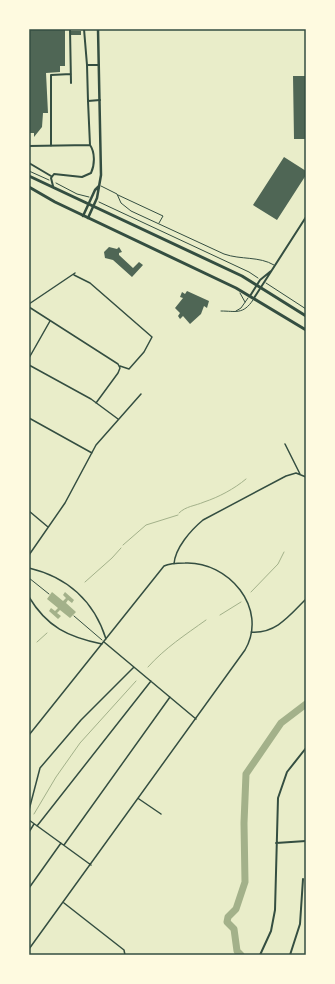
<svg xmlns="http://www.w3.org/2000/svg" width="335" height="984" font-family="'DM Sans',sans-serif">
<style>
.water{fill:#a3b18a}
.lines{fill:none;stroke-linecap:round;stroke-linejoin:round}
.stream{stroke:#a3b18a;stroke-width:1}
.river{stroke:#a3b18a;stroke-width:7}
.building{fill:#4f6655}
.path{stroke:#344e41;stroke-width:1}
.service{stroke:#344e41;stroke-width:1}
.pedestrian{stroke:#344e41;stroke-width:1.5}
.minor{stroke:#344e41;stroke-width:2}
.tertiary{stroke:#344e41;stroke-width:2.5}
.primary{stroke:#344e41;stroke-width:3}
.neatline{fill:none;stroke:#344e41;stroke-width:1.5}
</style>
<rect width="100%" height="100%" fill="#e9edc9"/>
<path class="water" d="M52,592L63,601L66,598L63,595L65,592L74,600L72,603L68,600L66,603L76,612L70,618L60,610L57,613L61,616L58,619L49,611L51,608L55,611L58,608L47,599Z"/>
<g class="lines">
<path class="stream" d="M179,513C186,506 195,506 204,502C219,497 234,489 246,479
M123,545L146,525L178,515
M85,582L112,558L121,548
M251,592L278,564L284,552
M220,615L241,602
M37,642L47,633
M148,667C165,648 185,635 206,620
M34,814L56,777L80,743L136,681"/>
<path class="river" d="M241,955L237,951L234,929L227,922L228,917L236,909L245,882L244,823L246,774L281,723L306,704"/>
</g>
<path class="building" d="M29,29H65V66H60V72L46,73L48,113H43L42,127L34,137V133H29Z
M70,31H81V35H70Z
M293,76H306V139H294Z
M284,157L306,171V175L277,220L253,205Z
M109,247L117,249L119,247L122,252L119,253V255L133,268L139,262L143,265L132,277L113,260L105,258L104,252Z
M187,291L209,301L207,308L204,306L201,314L190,324L183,316L180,319L178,316L180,313L175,308L183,298L180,297L182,292L185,294Z"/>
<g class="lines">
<path class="path" d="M29,171L49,180
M56,183L77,194L89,197
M99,202L249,272L258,278
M266,283L306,309
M29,578L49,594
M74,616L102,640"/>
<path class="service" d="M101,186L117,194L121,203L131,211L224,254C241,260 259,256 274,265
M118,195L163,216L159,223
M240,293L245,302
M221,311C236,311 243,315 253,300
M236,311L241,308L248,298"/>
<path class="pedestrian" d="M74,275L90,283L152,337L144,352L129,369L120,366
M29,304L75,273
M29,307L118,364L120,368L118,373L96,403
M29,358L50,321
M29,365L91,399L118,419
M29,418L92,453
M285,444L300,474
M29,511L48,527
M29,555L65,503L96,445L141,394
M174,564C175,548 191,530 203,520L286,476L296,473L306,477
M29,568C67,577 94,601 106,639
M29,597C47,627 68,637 102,644
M251,632C276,634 290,615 306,599
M104,642L196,719
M29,735L164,566C170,563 178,563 185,563C228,561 269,608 245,650L29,949
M139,799L161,814
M29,810L40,768L81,720L134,667
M29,820L91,865
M37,826L151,681
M29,832L34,824
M64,845L170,697
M29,888L61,843
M64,903L124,950L125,955"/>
<path class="minor" d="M70,29L71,83
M84,29L87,65
M99,65H87L88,101L100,100
M29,146L90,145L88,101
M51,146V75L71,74
M29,163L51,176
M53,186L51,178L54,174L82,177L91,173C95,165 95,152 90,145
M250,296L260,280L271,271
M254,298L306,217
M276,843L306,841
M260,955L271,931L275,910L278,798L287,772L306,748
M290,955L300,924L303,879"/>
<path class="tertiary" d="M83,216L95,190L99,186
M88,218L97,198L101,175L98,29"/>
<path class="primary" d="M29,176L242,276L306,316
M29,187L55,202L236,288L306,330"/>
</g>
<rect width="335" height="984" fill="none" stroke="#fefae0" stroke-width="60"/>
<rect x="30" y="30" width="275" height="924" class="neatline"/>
</svg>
